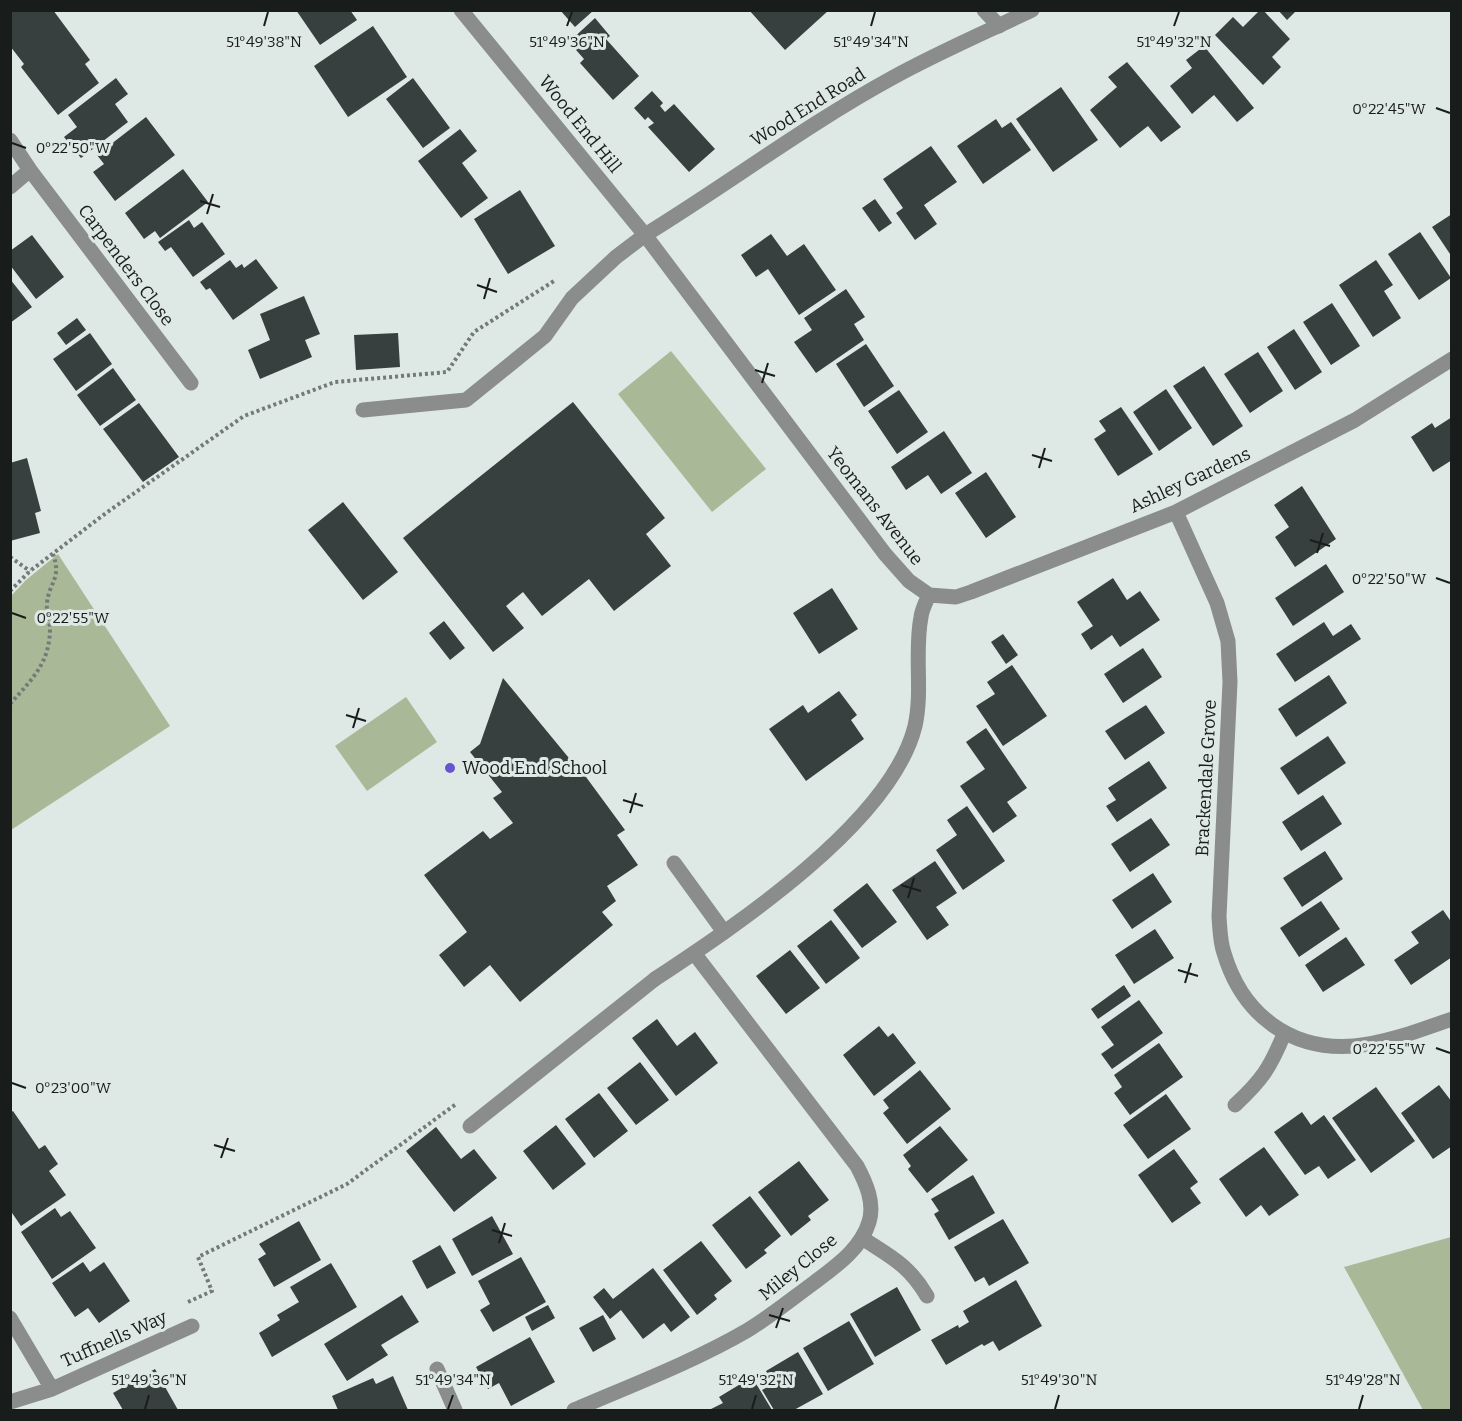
<svg xmlns="http://www.w3.org/2000/svg" width="1462" height="1421" font-family="Bitter,serif">
<style>
.green{fill:#a9b998}
.building{fill:#37403f}
.lines{fill:none;stroke-linecap:round;stroke-linejoin:round}
.path{stroke:#737a77;stroke-width:4;stroke-dasharray:3 3;stroke-linecap:butt}
.lane{stroke:#8a8d8b;stroke-width:15}
.street{stroke:#8a8d8b;stroke-width:15}
.ticks{fill:none;stroke:#181c1a;stroke-width:2}
.poi-dot{fill:#6556cf;stroke:#dee8e5;stroke-width:2}
.labels{text-anchor:middle;stroke-width:6;stroke-linejoin:round;paint-order:stroke}
.street-label{font-size:18px;fill:#181c1a;stroke:#dee8e5}
.poi-label{font-size:18px;fill:#181c1a;stroke:#dee8e5;text-anchor:start}
.ticks-label{font-size:15px;text-anchor:middle;fill:#181c1a;stroke:#dee8e5;stroke-width:6;stroke-linejoin:round;paint-order:stroke}
</style>
<rect width="100%" height="100%" fill="#dee8e5"/>
<path class="green" d="M671,351L766,469L712,512L618,394Z
M58,554L170,726L11,830V596L26,580Z
M406,697L437,742L367,791L335,746Z
M1451,1237V1410H1423L1344,1267Z"/>
<path class="building" d="M10,10H53L90,60L85,64L99,83L58,115L21,67L24,64L10,46Z
M296,10H350L357,20L320,45Z
M560,10H594L575,27Z
M749,10H829L785,50Z
M1260,10H1263L1290,39L1272,57L1281,67L1263,85L1215,35L1233,17L1243,27Z
M1278,10H1297L1287,20Z
M595,18L610,36L606,39L639,76L613,100L580,63L584,59L569,42Z
M373,26L407,77L348,117L314,66Z
M1204,46L1254,108L1237,122L1214,95L1192,114L1170,86L1192,68L1186,60Z
M1127,62L1181,127L1161,142L1148,126L1120,148L1090,110L1117,87L1108,77Z
M116,78L128,94L115,104L128,122L81,158L64,137L77,127L68,115Z
M413,78L450,128L423,148L386,99Z
M1061,87L1098,140L1053,172L1016,119Z
M652,91L663,103L660,106L665,112L674,104L715,149L689,172L648,127L654,123L648,117L645,120L634,108Z
M146,117L175,155L115,201L93,172L104,164L97,155Z
M996,119L1002,128L1011,122L1031,150L983,184L957,146Z
M460,129L477,151L462,163L488,198L461,218L418,161Z
M931,146L957,182L924,205L937,224L915,240L896,213L903,208L883,179Z
M183,169L208,202L160,238L155,231L144,239L125,213Z
M520,190L555,246L508,274L474,219Z
M875,199L892,223L879,232L862,208Z
M1452,214V257L1432,227Z
M189,220L194,228L202,222L225,254L193,277L171,247L165,251L158,242Z
M1420,232L1451,278L1419,300L1388,254Z
M771,234L787,256L804,244L836,290L799,315L768,269L756,277L741,255Z
M32,235L64,277L36,299L10,265V251Z
M256,259L278,288L233,320L210,288L206,290L200,282L230,260L236,268L242,264L244,268Z
M1376,260L1393,285L1384,291L1401,318L1373,337L1339,285Z
M10,279L32,307L10,323Z
M846,289L865,317L854,324L864,340L816,373L794,342L812,330L804,318Z
M304,296L320,334L305,340L312,357L260,379L248,350L270,340L260,314Z
M1332,303L1360,346L1331,365L1303,322Z
M77,318L86,330L66,345L57,333Z
M1294,329L1322,372L1295,390L1267,347Z
M90,333L112,364L76,391L53,359Z
M398,333L400,367L356,370L354,335Z
M866,344L894,386L864,407L836,364Z
M1258,352L1283,391L1250,413L1224,374Z
M1204,366L1243,426L1213,446L1173,386Z
M113,368L136,400L100,426L77,395Z
M1166,389L1192,428L1159,451L1133,412Z
M899,390L928,432L897,454L868,411Z
M573,402L665,518L646,534L671,566L614,611L589,579L542,616L523,592L506,606L524,628L493,652L403,538Z
M139,403L179,457L143,482L103,429Z
M1121,407L1153,454L1118,476L1094,439L1106,431L1099,421Z
M1452,417V460L1433,472L1411,437L1432,423L1435,428Z
M944,431L972,473L941,494L928,475L906,490L891,467Z
M27,458L41,511L35,513L40,533L10,541V463Z
M986,472L1016,517L986,538L955,493Z
M1302,486L1336,539L1295,567L1275,537L1289,527L1274,505Z
M343,502L398,572L363,600L308,530Z
M1326,564L1344,592L1293,626L1275,598Z
M1113,578L1127,600L1140,591L1160,620L1120,647L1112,635L1091,650L1081,634L1093,626L1077,602Z
M832,588L858,629L819,654L793,613Z
M444,621L465,648L450,660L429,633Z
M1324,622L1333,636L1351,624L1361,639L1295,682L1276,654Z
M1003,634L1018,655L1006,664L991,642Z
M1143,648L1162,677L1123,703L1104,674Z
M1012,665L1047,716L1003,746L976,706L995,694L987,682Z
M1329,675L1347,703L1296,737L1278,709Z
M503,678L573,763L575,762L625,830L617,835L638,865L607,886L616,901L602,912L613,925L520,1002L490,965L464,987L439,955L467,932L424,875L483,831L490,839L513,823L493,798L502,792L470,752L480,744Z
M839,691L857,715L851,720L864,739L806,781L769,729L803,705L808,713Z
M1146,705L1165,733L1125,760L1105,731Z
M986,728L1027,788L1007,802L1017,816L993,833L960,786L985,769L966,742Z
M1328,736L1346,763L1298,795L1280,768Z
M1149,761L1167,788L1117,822L1106,806L1116,800L1108,788Z
M1323,795L1342,824L1301,851L1282,822Z
M967,806L1005,861L963,890L936,850L957,835L947,820Z
M1151,818L1170,845L1130,872L1111,844Z
M1325,851L1343,879L1302,907L1283,878Z
M935,861L957,893L936,907L949,925L927,940L892,890Z
M1153,873L1172,902L1132,929L1112,900Z
M867,883L897,922L862,948L833,910Z
M1321,901L1340,929L1299,957L1280,928Z
M1443,910L1452,923V957L1411,985L1394,960L1419,943L1411,932Z
M831,920L860,958L826,984L797,946Z
M1155,929L1174,958L1134,984L1115,955Z
M1346,937L1365,965L1323,992L1305,965Z
M790,950L820,988L786,1014L756,976Z
M1124,985L1131,996L1098,1019L1091,1009Z
M1139,1000L1163,1033L1112,1069L1101,1054L1114,1045L1101,1027Z
M657,1019L677,1046L695,1032L718,1063L676,1096L632,1038Z
M879,1026L888,1037L893,1033L916,1063L874,1096L843,1055Z
M1159,1043L1183,1077L1130,1115L1114,1093L1122,1087L1114,1075Z
M640,1062L669,1100L636,1125L607,1088Z
M920,1070L951,1109L907,1144L883,1113L889,1108L883,1100Z
M1439,1085L1452,1102V1146L1433,1159L1401,1113Z
M1376,1087L1415,1141L1371,1173L1332,1118Z
M599,1093L628,1131L594,1158L565,1119Z
M1166,1094L1191,1129L1148,1159L1123,1125Z
M13,1111L39,1149L45,1145L58,1164L49,1171L66,1195L21,1226L10,1210V1113Z
M1302,1112L1311,1125L1324,1115L1356,1160L1328,1179L1319,1166L1305,1175L1274,1132Z
M556,1125L586,1164L553,1190L523,1151Z
M940,1126L968,1160L927,1193L908,1169L911,1166L903,1155Z
M436,1127L461,1159L474,1149L497,1178L454,1212L406,1151Z
M1264,1147L1299,1195L1269,1216L1261,1205L1246,1217L1219,1179Z
M1174,1149L1198,1182L1190,1188L1201,1203L1172,1223L1138,1175Z
M799,1161L829,1200L808,1216L811,1220L791,1236L758,1192Z
M973,1175L995,1213L949,1240L934,1214L939,1211L931,1199Z
M750,1196L781,1236L764,1250L767,1253L746,1269L712,1225Z
M55,1208L61,1217L70,1211L96,1248L52,1279L21,1232Z
M492,1216L513,1254L472,1276L452,1239Z
M1003,1219L1029,1263L989,1286L984,1277L975,1282L954,1247Z
M299,1221L321,1260L274,1287L258,1259L266,1254L259,1244Z
M701,1241L732,1281L714,1295L717,1299L697,1315L663,1270Z
M440,1245L456,1273L427,1289L412,1261Z
M521,1257L546,1302L493,1332L480,1310L490,1304L478,1281Z
M83,1262L90,1272L104,1262L130,1301L99,1323L88,1308L75,1317L52,1283Z
M331,1263L357,1307L272,1357L259,1333L280,1320L277,1315L299,1302L290,1287Z
M653,1268L690,1317L671,1332L664,1323L643,1339L621,1310L610,1319L593,1297L604,1288L613,1299Z
M1016,1280L1042,1326L999,1351L993,1341L984,1346L982,1344L946,1365L931,1340L958,1325L959,1328L969,1322L963,1311Z
M897,1287L921,1330L875,1357L850,1314Z
M402,1295L419,1322L381,1345L388,1355L347,1381L324,1344Z
M548,1305L555,1318L532,1331L525,1317Z
M603,1315L616,1339L593,1352L579,1328Z
M849,1321L874,1364L828,1391L803,1348Z
M530,1337L555,1382L511,1406L499,1383L488,1389L476,1367Z
M798,1352L823,1394L794,1410H774L762,1390L773,1384L766,1371Z
M155,1369L178,1410H123L113,1393Z
M393,1376L408,1410H338L332,1396L373,1378L376,1384Z
M752,1377L772,1410H709L723,1403L719,1397Z"/>
<g class="lines">
<path class="path" d="M10,557L30,571
M10,591L30,571L106,513L244,416L335,382L447,372L474,332L554,281
M10,704C33,678 50,663 50,627C49,619 46,611 47,603C49,582 62,579 53,554
M188,1302L212,1291L198,1257L347,1184L456,1104"/>
<path class="lane" d="M984,10L999,26
M363,410L466,400L545,336L572,298L616,257L645,235
M674,863L724,932
M470,1126L655,979
M862,1238C891,1257 909,1265 927,1296
M437,1369L455,1410"/>
<path class="street" d="M461,10L645,235L885,554L909,581L929,595C926,602 922,609 921,617C914,653 923,690 915,726C891,823 735,926 655,979
M10,140L30,170L191,383
M10,187L30,170
M645,235C728,184 806,125 892,78C937,53 986,32 1032,10
M1176,512L1217,603L1228,641L1230,682L1219,917C1220,929 1220,942 1224,953C1242,1014 1290,1051 1354,1046C1387,1043 1420,1030 1452,1019
M929,595L956,597L971,592L1176,512L1355,420L1452,359
M1235,1105C1262,1080 1270,1068 1284,1034
M10,1318L52,1389
M10,1402L52,1389L192,1326
M574,1410C632,1385 693,1362 748,1330C771,1316 793,1298 815,1282C836,1266 861,1249 869,1222C875,1203 866,1183 857,1166L694,953"/>
</g>
<path class="ticks" d="M264,26L268,12M567,26L572,12M871,26L875,12M1174,26L1179,12M1436,108L1450,113M12,143L26,148M200,201L220,207M207,214L213,194M477,285L497,292M484,299L490,278M755,370L775,376M762,383L768,363M1032,455L1052,461M1039,468L1045,448M1310,540L1330,546M1317,553L1323,533M1436,578L1450,583M12,613L26,618M346,715L366,721M353,728L359,708M623,800L643,806M630,813L636,793M901,885L921,891M908,898L914,878M1178,970L1198,976M1185,983L1191,963M1436,1048L1450,1053M12,1083L26,1088M214,1145L235,1151M221,1158L228,1138M492,1230L512,1236M499,1243L505,1223M769,1315L790,1321M776,1328L783,1308M145,1409L149,1395M448,1409L453,1395M752,1409L756,1395M1055,1409L1059,1395M1359,1409L1363,1395"/>
<circle class="poi-dot" cx="450" cy="768" r="6"/>
<g class="labels">
<g class="street-label">
<text transform="translate(808 107) rotate(-32)" y="6">Wood End Road</text>
<text transform="translate(580 124) rotate(51)" y="6">Wood End Hill</text>
<text transform="translate(126 265) rotate(53)" y="6">Carpenders Close</text>
<text transform="translate(1190 480) rotate(-25)" y="6">Ashley Gardens</text>
<text transform="translate(875 506) rotate(52)" y="6">Yeomans Avenue</text>
<text transform="translate(1206 778) rotate(-87)" y="6">Brackendale Grove</text>
<text transform="translate(798 1267) rotate(-39)" y="6">Miley Close</text>
<text transform="translate(114 1339) rotate(-24)" y="6">Tuffnells Way</text>
</g>
<g class="poi-label">
<text x="462" y="774">Wood End School</text>
</g>
</g>
<g class="ticks-label">
<text x="264" y="47">51°49'38"N</text>
<text x="567" y="47">51°49'36"N</text>
<text x="871" y="47">51°49'34"N</text>
<text x="1174" y="47">51°49'32"N</text>
<text x="1389" y="114">0°22'45"W</text>
<text x="73" y="153">0°22'50"W</text>
<text x="1389" y="584">0°22'50"W</text>
<text x="73" y="623">0°22'55"W</text>
<text x="1389" y="1054">0°22'55"W</text>
<text x="73" y="1093">0°23'00"W</text>
<text x="149" y="1385">51°49'36"N</text>
<text x="453" y="1385">51°49'34"N</text>
<text x="756" y="1385">51°49'32"N</text>
<text x="1059" y="1385">51°49'30"N</text>
<text x="1363" y="1385">51°49'28"N</text>
</g>
<rect width="1462" height="1421" fill="none" stroke="#181c1a" stroke-width="24"/>
</svg>
